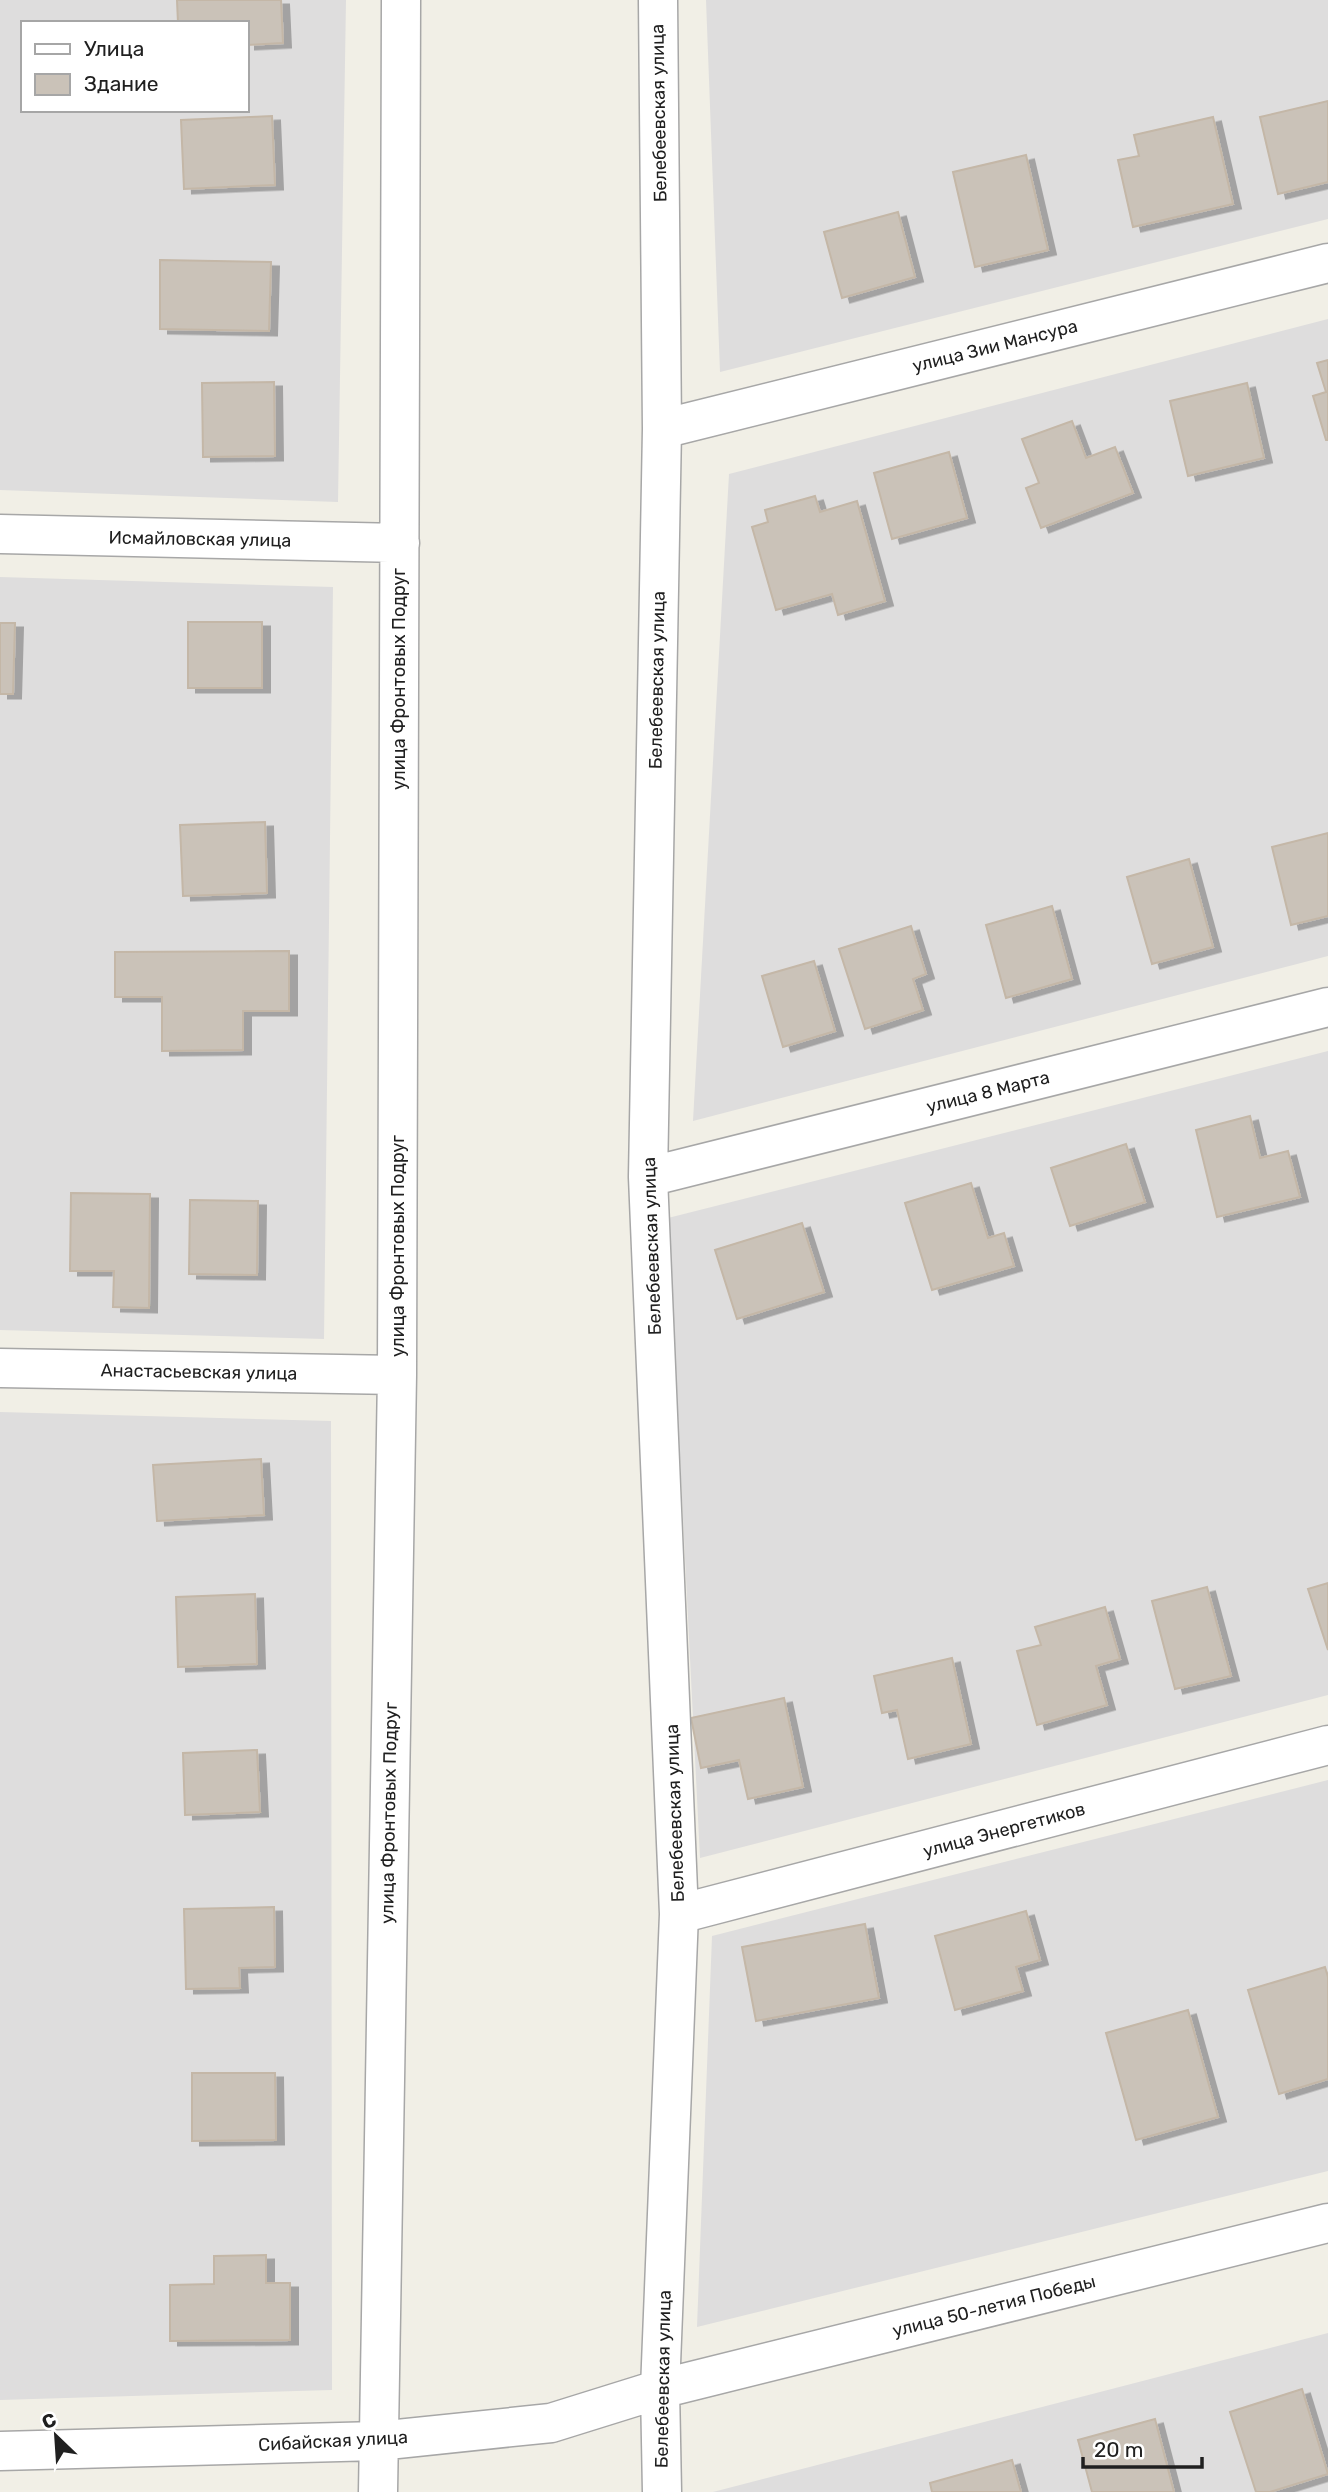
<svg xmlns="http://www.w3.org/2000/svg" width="1328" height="2492" font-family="Rubik,sans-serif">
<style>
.residential{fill:#dedddd;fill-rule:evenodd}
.building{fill:#cac2b8;stroke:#c4b7a7;stroke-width:2;filter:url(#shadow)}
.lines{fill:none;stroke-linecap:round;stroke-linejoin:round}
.minor-casing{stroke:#a7a7a7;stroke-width:41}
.minor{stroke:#fff;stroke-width:38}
.labels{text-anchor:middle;stroke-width:5;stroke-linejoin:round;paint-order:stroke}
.street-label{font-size:18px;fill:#202020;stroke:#fff}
</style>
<defs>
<filter id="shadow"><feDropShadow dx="8" dy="4.5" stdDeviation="0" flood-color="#0004"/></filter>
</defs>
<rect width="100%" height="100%" fill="#f1efe6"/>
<path class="residential" d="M0,0H346L338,502L0,490ZM23,23H247V110H23Z
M706,0H1328V219L720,372Z
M1328,319V956L693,1121L729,474Z
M0,577L333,587L324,1339L0,1330Z
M1328,1051V1695L700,1858L668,1218Z
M0,1412L331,1421L332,2390L0,2400Z
M1328,1780V2171L697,2327L712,1936Z
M1328,2333V2492H713Z"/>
<path class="building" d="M177,0H281L283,43L247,45V23H178Z
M1328,101V182L1278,194L1260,117Z
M272,116L275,185L184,189L181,120Z
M1213,117L1233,204L1133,227L1118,160L1139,156L1134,135Z
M1026,155L1048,250L975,267L953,172Z
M898,212L915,277L842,298L824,232Z
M160,260L271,262L269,331L160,329Z
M1328,360V440H1326L1313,396L1326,392L1317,363Z
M274,382L275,456L203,457L202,383Z
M1247,383L1264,458L1188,476L1170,401Z
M1072,421L1086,458L1115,447L1133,493L1041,528L1026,488L1039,483L1022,439Z
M949,452L967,518L892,539L874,473Z
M815,496L820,512L857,501L885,601L838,615L832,594L776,610L752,527L768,522L765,510Z
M188,622H262V688H188Z
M0,623H15L13,694H0Z
M265,822L267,893L183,896L180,825Z
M1328,833V916L1291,925L1272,847Z
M1189,859L1213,947L1152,964L1127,877Z
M1052,906L1072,979L1006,998L986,925Z
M911,926L926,974L913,979L923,1010L865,1029L839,949Z
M289,951V1011H243V1050L162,1051V997H115V952Z
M814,961L835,1031L783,1047L762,976Z
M1250,1116L1260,1158L1288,1151L1300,1197L1217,1217L1196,1130Z
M1126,1144L1145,1202L1070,1226L1051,1168Z
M971,1183L988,1238L1004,1233L1014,1266L932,1290L905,1203Z
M71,1193L150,1194L149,1308L113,1307L114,1271H70Z
M190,1200L258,1201L257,1275L189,1274Z
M802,1223L824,1292L737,1319L715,1250Z
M261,1459L264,1515L157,1521L153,1465Z
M1328,1583V1650L1308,1589Z
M1207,1587L1231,1676L1175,1689L1152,1601Z
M255,1594L257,1664L178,1667L176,1597Z
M1105,1607L1120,1659L1096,1666L1107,1705L1037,1725L1017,1651L1041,1645L1035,1627Z
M952,1658L971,1744L908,1759L897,1710L882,1713L874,1676Z
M784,1698L803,1787L748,1799L739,1760L701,1768L691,1718Z
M257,1750L260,1812L185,1815L183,1753Z
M274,1907L275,1967L239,1968L240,1988L186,1989L184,1909Z
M1026,1911L1040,1960L1016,1967L1023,1991L955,2010L935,1936Z
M865,1924L879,1998L756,2021L742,1947Z
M1325,1967L1328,1977V2079L1279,2094L1248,1990Z
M1188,2010L1218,2117L1136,2140L1106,2033Z
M192,2073H275L276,2140L192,2141Z
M266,2255V2283H290V2340L170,2341V2285L214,2284V2256Z
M1302,2389L1328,2474L1270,2492H1256L1230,2412Z
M1155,2419L1174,2492H1092L1078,2440Z
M1012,2460L1021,2492H932L930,2483Z"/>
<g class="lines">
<defs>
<path id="minor" d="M658,0L662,429L648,1177L679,1914L660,2389L662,2492
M662,429L1328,263
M0,534L400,543
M648,1177L1328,1007
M0,1368L397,1375
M679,1914L1328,1745
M0,2451L378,2441L551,2423L660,2389L1328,2223
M378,2492L397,1375L401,0"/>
</defs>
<use href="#minor" class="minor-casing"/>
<use href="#minor" class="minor"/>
</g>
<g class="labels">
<g class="street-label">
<text transform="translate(659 113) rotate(-91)" y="6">Белебеевская улица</text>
<text transform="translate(995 346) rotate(-14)" y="6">улица Зии Мансура</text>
<text transform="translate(200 539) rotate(1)" y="6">Исмайловская улица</text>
<text transform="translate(399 679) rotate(-90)" y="6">улица Фронтовых Подруг</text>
<text transform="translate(657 680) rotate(-89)" y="6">Белебеевская улица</text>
<text transform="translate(988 1092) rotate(-14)" y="6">улица 8 Марта</text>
<text transform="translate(398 1246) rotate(-90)" y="6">улица Фронтовых Подруг</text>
<text transform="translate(652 1246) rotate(-92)" y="6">Белебеевская улица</text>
<text transform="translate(199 1372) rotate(1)" y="6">Анастасьевская улица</text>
<text transform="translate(389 1813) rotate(-89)" y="6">улица Фронтовых Подруг</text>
<text transform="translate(675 1813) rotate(-92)" y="6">Белебеевская улица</text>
<text transform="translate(1004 1830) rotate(-15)" y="6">улица Энергетиков</text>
<text transform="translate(994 2306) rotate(-14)" y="6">улица 50-летия Победы</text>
<text transform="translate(663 2379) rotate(-89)" y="6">Белебеевская улица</text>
<text transform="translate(333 2441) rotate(-3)" y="6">Сибайская улица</text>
</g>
</g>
<rect x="21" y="21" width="228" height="91" fill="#ffffff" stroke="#a6a6a6" stroke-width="2"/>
<rect x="35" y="44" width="35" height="10" fill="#ffffff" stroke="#a6a6a6" stroke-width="2"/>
<text x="84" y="56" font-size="21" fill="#202020">Улица</text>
<rect x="35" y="74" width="35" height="21" fill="#cac2b8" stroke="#a6a6a6" stroke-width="2"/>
<text x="84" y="91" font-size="21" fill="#202020">Здание</text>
<g transform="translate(56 2436) rotate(335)" stroke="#ffffff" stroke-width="5" paint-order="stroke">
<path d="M0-5L12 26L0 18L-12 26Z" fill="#202020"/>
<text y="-10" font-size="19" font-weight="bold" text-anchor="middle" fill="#202020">С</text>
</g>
<path d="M1083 2457v10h119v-10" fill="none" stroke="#202020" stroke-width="3.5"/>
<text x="1094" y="2457" font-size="21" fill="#202020" stroke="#ffffff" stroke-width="5" paint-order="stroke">20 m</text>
</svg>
